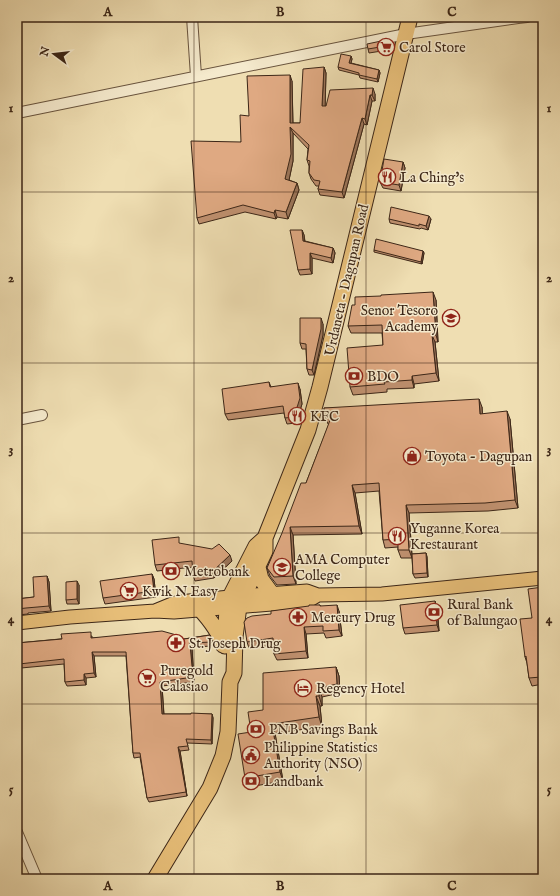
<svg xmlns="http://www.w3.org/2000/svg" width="560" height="896" font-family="'IM FELL English',serif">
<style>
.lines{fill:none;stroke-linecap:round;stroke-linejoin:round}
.minor-casing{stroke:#69543e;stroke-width:12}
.major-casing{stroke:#3c2617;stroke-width:15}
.highway-casing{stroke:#3c2617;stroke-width:17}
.minor{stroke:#f5eacd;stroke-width:10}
.major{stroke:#e8bf79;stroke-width:13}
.highway{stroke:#e8bf79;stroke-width:15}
.wall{fill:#c09170;stroke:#3c2617}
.shaded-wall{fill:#9c765b;stroke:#3c2617}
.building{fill:#dfa982;stroke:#3c2617}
.grid{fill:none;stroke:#3c2617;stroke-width:1;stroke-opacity:0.55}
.labels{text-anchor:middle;stroke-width:3;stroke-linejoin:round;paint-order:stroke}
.poi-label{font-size:14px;fill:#3c2617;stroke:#f5eacd;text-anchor:start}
.street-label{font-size:14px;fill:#3c2617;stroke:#f5eacd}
.neatline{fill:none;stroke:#3c2617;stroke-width:1.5}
.grid-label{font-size:13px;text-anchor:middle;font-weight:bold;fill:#3c2617}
</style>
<rect width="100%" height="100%" fill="#efdeb2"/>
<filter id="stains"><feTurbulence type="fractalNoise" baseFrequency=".005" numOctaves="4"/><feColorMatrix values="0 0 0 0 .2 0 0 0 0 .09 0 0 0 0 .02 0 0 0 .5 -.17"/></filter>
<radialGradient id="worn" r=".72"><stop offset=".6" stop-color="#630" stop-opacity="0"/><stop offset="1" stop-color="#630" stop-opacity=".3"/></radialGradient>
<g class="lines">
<defs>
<path id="minor" d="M192,17L196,76
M17,113L406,34L518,18L527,17
M17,420L42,415
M17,832L37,879"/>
<path id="major" d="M155,611L172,604L179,602L230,597L307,591L318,595L382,594L543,578
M17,623L70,617L155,611L174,612L308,601L318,595"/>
<path id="highway" d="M258,567L261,579L272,594
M200,609C210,620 219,631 223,645
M225,646L227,608L230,597L256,546L265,538
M155,879L210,788L223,756L228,732L230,682L234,673L235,637L239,606L265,551V538L308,430L320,387L410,17"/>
</defs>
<use href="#minor" class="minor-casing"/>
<use href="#major" class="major-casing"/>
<use href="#highway" class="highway-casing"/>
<use href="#minor" class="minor"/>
<use href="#major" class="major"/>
<use href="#highway" class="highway"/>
</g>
<path class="wall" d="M386,40L387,44L388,50L369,53L368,49Z
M351,56L352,59L351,63L379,70L380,73L378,82L360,78L359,75L339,70L338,67Z
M324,67L326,73L325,106L375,94V101H372L367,125L364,124L344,198L320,195L318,189L319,186H316L311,179L309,173V166L307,160L308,149L293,133V161L289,180L297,183L299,190L288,219L277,217L276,219L245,212L199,224L197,218L241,142L249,116L292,81L293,123H300Z
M403,162L405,168L401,191L383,188L380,182Z
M389,219H431L428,230L421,228L420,229L390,223Z
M302,230L304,235L305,241L333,248L335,253L333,263L312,258V274L300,275L298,270Z
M374,250L423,251L424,253L422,264L374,252Z
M436,300L438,342H435L439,381L414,384V388L387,389V392L353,395L350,387L383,345L382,333H351L348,326Z
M323,324V335L314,375H309L307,369L306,349H302L300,343Z
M269,382L271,387L300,389L302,404L296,423L287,424L285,418L284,413L228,420L225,414Z
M482,407V414L510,419L518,508L488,511L409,513L412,554L426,553L427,557L428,577L415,578L413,574L412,558H401L398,550V547L385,548L383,540L379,491L355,493L362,534L293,535L296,584L277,585L270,576L267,568L306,483L329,424H328L325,416L324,408Z
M181,544L232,561L214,578L195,581L193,575V567L157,571L155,565Z
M152,574L154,579L156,597L105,604L103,598Z
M47,576L49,582L51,611L28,613V614L17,615V599L34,597Z
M79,585V604H67L66,600Z
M543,587V684L532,686L529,678L527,663L525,657L532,618Z
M320,605V606L339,611L342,636L326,638L324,633L306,634L308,658L277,660L274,654V645L249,648L247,642L271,614Z
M437,607L439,631L405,634L403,628Z
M210,635L214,646L192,647L194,682L162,686L164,714H212L213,718L212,744L187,743L189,750L180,751L187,796L149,802L147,798L140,757L134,758L133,753L126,656H94L96,677L86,678V685L67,686L65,682L64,664L21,668L19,664V657H17V643L92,636V638L184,639Z
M336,667L339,676L340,693L322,697V706H320L322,727L275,733L283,781L249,787L245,778L251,732Z"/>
<path class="shaded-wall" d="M351,56L352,59L350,66L349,63Z
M324,67L326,73L325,112L322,106Z
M379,70L380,73L378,82L377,79Z
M290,75L292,81L293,129L290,123Z
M373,88L375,94V101L372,95Z
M370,95L372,101L367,125L365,119Z
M362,118L364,124L344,198L342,192Z
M290,127L293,133V161L288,185L285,179Z
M403,162L405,168L401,191L399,185Z
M297,183L299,190L288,219L286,212Z
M275,210L277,217L276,219L274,213Z
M429,216L431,219L428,230L426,226Z
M302,230L304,235L305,246L303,241Z
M333,248L335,253L333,263L331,258Z
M423,251L424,253L422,264L421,262Z
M310,253L312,258V274L310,269Z
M433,292L436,300L438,342L436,335Z
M321,318L323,324V335L314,375L312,370Z
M432,335L435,342L439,381L436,373Z
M412,376L414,384V388L412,380Z
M298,383L300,389L302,404L296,423L294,417Z
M479,399L482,407L483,422L480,414Z
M507,411L510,419L518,508L515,500Z
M352,485L355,493L362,534L359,526Z
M406,505L409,513L412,558L409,550Z
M290,527L293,535L296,584L293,576Z
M426,553L427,557L428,577L427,573Z
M230,555L232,561L214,578L212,572Z
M152,574L154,579L156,597L154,591Z
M47,576L49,582L51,611L49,606Z
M77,581L79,585V604L77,599Z
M435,601L437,607L439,631L437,625Z
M337,605L339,611L342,636L339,630Z
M304,627L306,634L308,658L306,651Z
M190,644L192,649L194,682L193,677Z
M92,652L94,656L96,677L94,673Z
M336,667L339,676L340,693L337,684Z
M541,670L543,677V681L541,677Z
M84,674L86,678V685L84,680Z
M160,682L162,686L164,718L162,714Z
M319,688L322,697V706L319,696Z
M316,696L320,706L322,727L319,717Z
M212,714L213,718L212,744L211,740Z
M272,724L275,733L283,781L280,772Z
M178,747L180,751L187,796L186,792Z"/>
<path class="building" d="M386,40V46L368,49L367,44Z
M341,54L351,56L349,63L379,70L377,79L359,75V73L338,67Z
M324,67L322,106H326L330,90L373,88L372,95H370L365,119L362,118L342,192L318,189L320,181L314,180L309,173L310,161L307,160L309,145L290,127L291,154L285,179L297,183L286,212L275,210L274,213L243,205L197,218L191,141L241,142L240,115L249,116L247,76L290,75V123H300L303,69Z
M384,159L403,162L399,185L380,182Z
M391,207L429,216L426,226L419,224V226L389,219Z
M290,230H302L303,241L333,248L331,258L310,253V269L298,270Z
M376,239L423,251L421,262L374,250Z
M433,292L436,335H432L436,373L412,376V380L384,382L385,384L350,387L347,348L383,345L382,325L348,326L352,305H355V297L381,296V295Z
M300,318H321V329L312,370L307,369L306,344L300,343Z
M269,382L270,387L298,383L300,398L294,417L285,418L283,406L225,414L222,389Z
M479,399L480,414L507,411L515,500L485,503L406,505L409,550H398V539L383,540L379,483L352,485L359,526L290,527L293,576L274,577L267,568L282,533L301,483H306L332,415L325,416L324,408Z
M179,537V543L212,549L219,544L230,555L212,572L193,575L192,561L155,565L152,540Z
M426,553L427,573L413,574L412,554Z
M152,574L154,591L103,598L100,581Z
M47,576L49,606L26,608L17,609V599L34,597L33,577Z
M77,581V599L66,600V582Z
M543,587V670H541V677L529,678L526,656L525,657L520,619L532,618L528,589Z
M435,601L437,625L403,628L400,605Z
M309,605H320V606L337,605L339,630L323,631V626L304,627L306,651L274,654L273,638L247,642L244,622L247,618L252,616L271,614V611L309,606Z
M162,631L180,636L184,639L210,635L212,642L189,643L190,644L193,677L160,682L162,714H191V713L212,714L211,740L186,739L188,746L178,747L186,792L147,798L140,753H133L126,652H92L94,673L84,674V680L65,682L64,659L19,664L18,653H17V643L62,639L61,634L91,632V638Z
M336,667L337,684L319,688V696H316L319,717L272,724L280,772L245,778L238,734L251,732L248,712L263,710V673Z"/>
<path class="grid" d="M194,17V879M366,17V879M17,192H543M17,363H543M17,533H543M17,704H543"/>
<defs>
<symbol id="supermarket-ring" viewBox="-11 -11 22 22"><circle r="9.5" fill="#f5eacd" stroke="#8f2418" stroke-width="1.5"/><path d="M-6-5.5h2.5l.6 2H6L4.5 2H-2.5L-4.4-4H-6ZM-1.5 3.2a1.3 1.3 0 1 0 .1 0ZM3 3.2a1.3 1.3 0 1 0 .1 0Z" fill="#8f2418"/></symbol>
<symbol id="restaurant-ring" viewBox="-11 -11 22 22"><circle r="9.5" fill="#f5eacd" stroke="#8f2418" stroke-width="1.5"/><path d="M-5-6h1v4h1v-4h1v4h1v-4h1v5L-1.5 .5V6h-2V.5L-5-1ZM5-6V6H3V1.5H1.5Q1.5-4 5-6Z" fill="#8f2418"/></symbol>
<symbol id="school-ring" viewBox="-11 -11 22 22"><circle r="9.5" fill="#f5eacd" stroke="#8f2418" stroke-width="1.5"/><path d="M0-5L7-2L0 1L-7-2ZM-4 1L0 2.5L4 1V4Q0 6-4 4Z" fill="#8f2418"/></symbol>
<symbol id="bank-ring" viewBox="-11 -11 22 22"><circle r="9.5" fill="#f5eacd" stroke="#8f2418" stroke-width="1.5"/><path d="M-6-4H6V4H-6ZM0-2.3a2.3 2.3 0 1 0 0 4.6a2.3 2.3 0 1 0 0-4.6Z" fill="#8f2418"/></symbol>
<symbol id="shop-ring" viewBox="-11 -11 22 22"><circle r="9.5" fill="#f5eacd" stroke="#8f2418" stroke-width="1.5"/><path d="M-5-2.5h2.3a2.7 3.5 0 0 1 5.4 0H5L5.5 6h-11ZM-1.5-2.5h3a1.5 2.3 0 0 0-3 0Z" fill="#8f2418"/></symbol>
<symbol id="university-ring" viewBox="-11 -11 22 22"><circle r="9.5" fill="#f5eacd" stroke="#8f2418" stroke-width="1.5"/><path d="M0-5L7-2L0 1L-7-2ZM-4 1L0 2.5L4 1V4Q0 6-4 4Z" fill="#8f2418"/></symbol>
<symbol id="pharmacy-ring" viewBox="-11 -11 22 22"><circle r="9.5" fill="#f5eacd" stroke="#8f2418" stroke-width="1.5"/><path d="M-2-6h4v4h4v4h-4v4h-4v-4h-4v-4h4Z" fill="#8f2418"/></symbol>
<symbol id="hotel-ring" viewBox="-11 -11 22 22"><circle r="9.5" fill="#f5eacd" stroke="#8f2418" stroke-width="1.5"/><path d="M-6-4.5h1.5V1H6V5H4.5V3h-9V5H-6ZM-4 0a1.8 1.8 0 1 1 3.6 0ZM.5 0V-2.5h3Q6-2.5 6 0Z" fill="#8f2418"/></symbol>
<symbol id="civic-ring" viewBox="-11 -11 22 22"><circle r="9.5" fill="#f5eacd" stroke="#8f2418" stroke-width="1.5"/><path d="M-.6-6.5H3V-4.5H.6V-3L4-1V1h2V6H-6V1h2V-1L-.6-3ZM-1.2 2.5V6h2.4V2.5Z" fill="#8f2418"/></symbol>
</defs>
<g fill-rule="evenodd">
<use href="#supermarket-ring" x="376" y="37" width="20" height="20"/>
<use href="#restaurant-ring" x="377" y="167" width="20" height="20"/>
<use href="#school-ring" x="441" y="308" width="20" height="20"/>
<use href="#bank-ring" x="344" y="366" width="20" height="20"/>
<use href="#restaurant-ring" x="287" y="406" width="20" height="20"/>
<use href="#shop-ring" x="402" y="446" width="20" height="20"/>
<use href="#restaurant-ring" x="387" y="526" width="20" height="20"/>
<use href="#university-ring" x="272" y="557" width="20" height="20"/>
<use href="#bank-ring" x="161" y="561" width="20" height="20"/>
<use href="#supermarket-ring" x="119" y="581" width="20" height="20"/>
<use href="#bank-ring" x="424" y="602" width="20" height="20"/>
<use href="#pharmacy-ring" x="288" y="607" width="20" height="20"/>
<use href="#pharmacy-ring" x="166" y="633" width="20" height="20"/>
<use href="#supermarket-ring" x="137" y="668" width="20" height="20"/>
<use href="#hotel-ring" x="293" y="678" width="20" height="20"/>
<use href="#bank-ring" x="246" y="719" width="20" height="20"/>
<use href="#civic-ring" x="241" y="745" width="20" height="20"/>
<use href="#bank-ring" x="241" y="771" width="20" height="20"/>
</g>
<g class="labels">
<g class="poi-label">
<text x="399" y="52">Carol Store</text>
<text x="400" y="182">La Ching's</text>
<text x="438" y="315" text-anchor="end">Senor Tesoro<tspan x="438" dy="16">Academy</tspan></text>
<text x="367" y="381">BDO</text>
<text x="310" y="421">KFC</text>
<text x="425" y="461">Toyota - Dagupan</text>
<text x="410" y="533">Yuganne Korea<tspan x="410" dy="16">Krestaurant</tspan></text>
<text x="295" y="564">AMA Computer<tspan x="295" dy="16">College</tspan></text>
<text x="184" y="576">Metrobank</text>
<text x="142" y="596">Kwik N Easy</text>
<text x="447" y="609">Rural Bank<tspan x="447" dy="16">of Balungao</tspan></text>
<text x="311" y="622">Mercury Drug</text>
<text x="189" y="648">St. Joseph Drug</text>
<text x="160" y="675">Puregold<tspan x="160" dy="16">Calasiao</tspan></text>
<text x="316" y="693">Regency Hotel</text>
<text x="269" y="734">PNB Savings Bank</text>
<text x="264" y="752">Philippine Statistics<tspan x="264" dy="16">Authority (NSO)</tspan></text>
<text x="264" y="786">Landbank</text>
</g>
<g class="street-label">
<text transform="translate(346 280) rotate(-77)" y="5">Urdaneta - Dagupan Road</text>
</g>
</g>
<rect width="560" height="896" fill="none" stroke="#efdeb2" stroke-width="44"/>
<g transform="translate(54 54) rotate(285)" stroke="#f5eacd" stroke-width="3" paint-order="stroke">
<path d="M0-3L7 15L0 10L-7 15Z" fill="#3c2617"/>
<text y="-6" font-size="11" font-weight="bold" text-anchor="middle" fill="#3c2617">N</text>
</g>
<rect x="22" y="22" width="516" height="852" class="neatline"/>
<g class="grid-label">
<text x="108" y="16">A</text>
<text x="280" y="16">B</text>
<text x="452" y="16">C</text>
<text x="11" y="112">1</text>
<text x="549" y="112">1</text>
<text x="11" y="282">2</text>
<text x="549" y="282">2</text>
<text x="11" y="453">3</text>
<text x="549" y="453">3</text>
<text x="11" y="623">4</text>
<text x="549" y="623">4</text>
<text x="11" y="793">5</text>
<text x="549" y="793">5</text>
<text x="108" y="890">A</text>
<text x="280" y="890">B</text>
<text x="452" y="890">C</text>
</g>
<rect width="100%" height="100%" filter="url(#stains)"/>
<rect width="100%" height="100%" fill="url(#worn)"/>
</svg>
